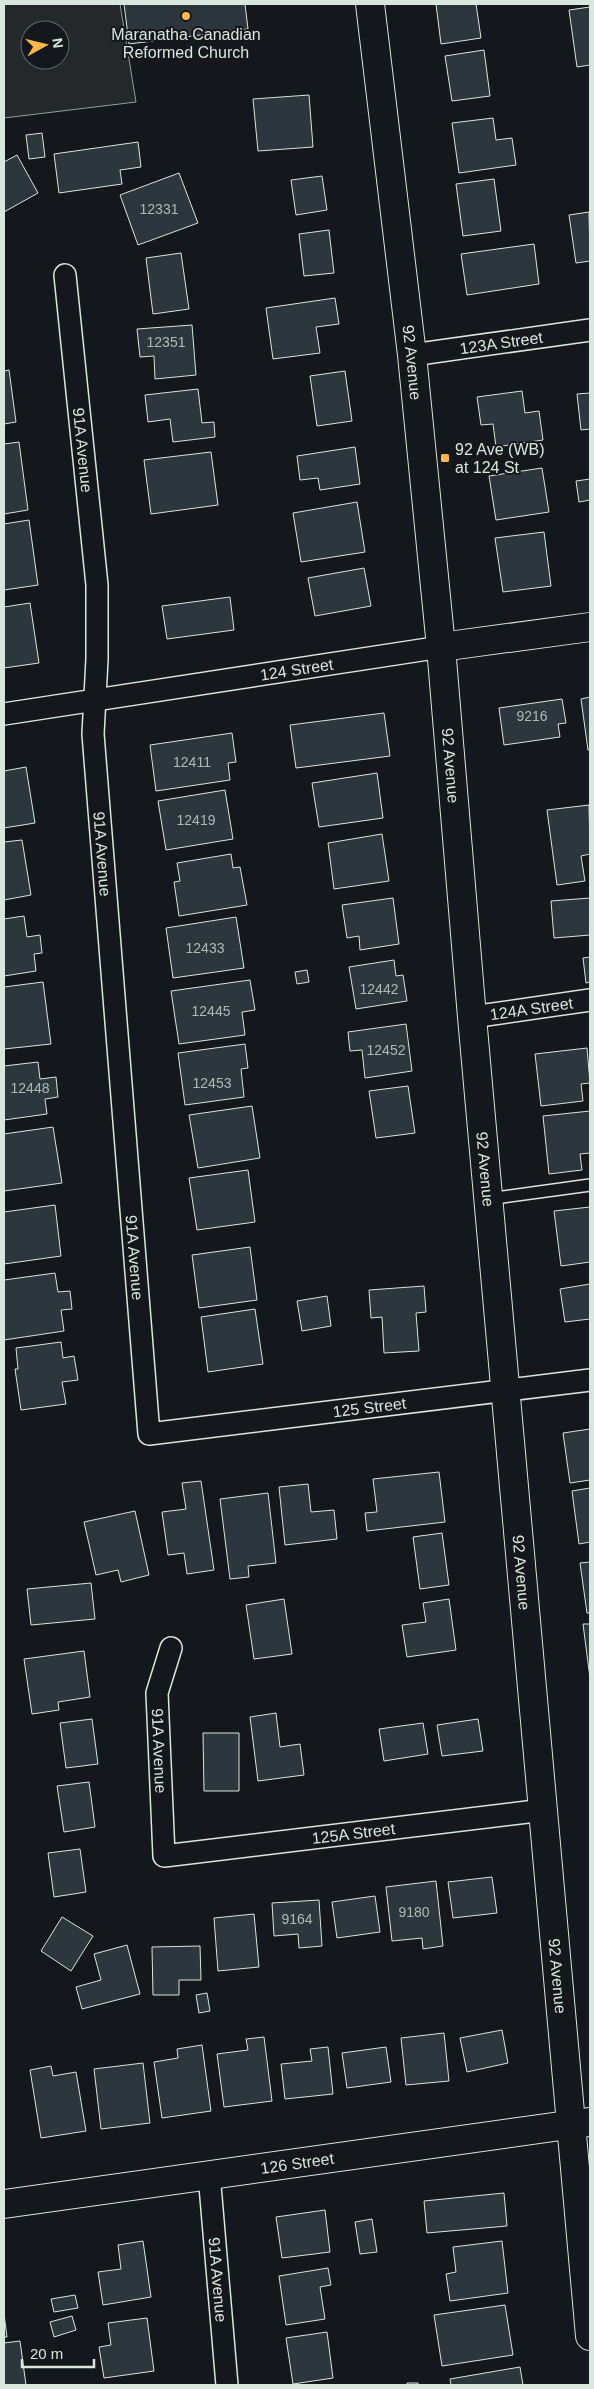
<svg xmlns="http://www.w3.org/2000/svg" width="594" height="2389" font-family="Arial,sans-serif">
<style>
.parking{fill:#24282b;stroke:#939e99;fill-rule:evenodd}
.building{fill:#2c363c;stroke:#d8e6dc}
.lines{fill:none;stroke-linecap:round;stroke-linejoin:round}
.lane-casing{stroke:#d8e6dc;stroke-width:14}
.street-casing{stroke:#d8e6dc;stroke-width:24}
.secondary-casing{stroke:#d8e6dc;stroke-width:30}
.lane{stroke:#14181c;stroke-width:11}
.street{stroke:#14181c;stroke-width:21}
.secondary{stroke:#14181c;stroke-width:28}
.poi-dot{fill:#ffb74d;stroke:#14181c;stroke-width:2}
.labels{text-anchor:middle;stroke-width:4;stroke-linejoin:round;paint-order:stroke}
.number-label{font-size:14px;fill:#adbab4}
.poi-label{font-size:16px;fill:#d8e6dc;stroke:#14181c}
.street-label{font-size:16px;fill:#d8e6dc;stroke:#14181c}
</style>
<rect width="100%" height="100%" fill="#14181c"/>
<path class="parking" d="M4,4H120L136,102L4,118ZM30,30H60V60H30Z"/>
<path class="building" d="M124,4H245L248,29L129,44Z
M436,4H476L481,38L441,44Z
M590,7V65L577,67L569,10Z
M484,50L490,96L452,101L445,56Z
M309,95L313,147L258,151L253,99Z
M493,118L496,140L512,138L516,165L459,173L452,123Z
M42,133L45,157L29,159L26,135Z
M138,142L141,167L120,170L122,184L59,193L54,154Z
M17,155L38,193L4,212V162Z
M179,173L198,223L138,245L120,195Z
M322,176L327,210L296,215L291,180Z
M494,179L501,231L463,236L456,184Z
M589,212L590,261L576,263L569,215Z
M329,230L334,273L304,276L299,234Z
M534,244L539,284L467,295L461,254Z
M181,253L189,309L153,314L146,258Z
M335,298L339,324L316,327L320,353L273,359L266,308Z
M192,325L196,375L155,379L154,356L140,357L137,329Z
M9,370L16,422L4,424V371Z
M345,371L352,421L317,426L310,376Z
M198,389L202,423L214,422L215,437L173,442L170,419L148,422L145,395Z
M522,391L525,413L539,411L543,440L496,447L493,424L481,425L477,397Z
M590,393V429L581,430L577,394Z
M19,442L28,510L4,514V444Z
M355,447L360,484L320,490L318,478L300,480L297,456Z
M211,452L218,505L151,514L144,460Z
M542,468L549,512L496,520L489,476Z
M590,479V500L579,502L576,481Z
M357,502L365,552L301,562L293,513Z
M29,520L38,585L4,590V524Z
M544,532L551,586L503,592L495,538Z
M364,568L371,606L315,616L308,578Z
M230,597L234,630L167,639L162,606Z
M30,603L39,663L4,668V607Z
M590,697V750H588L581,699Z
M562,699L566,723L558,724L560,737L504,745L499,708Z
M384,713L390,756L296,768L290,725Z
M232,733L236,762L228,763L230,780L156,791L150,745Z
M26,767L35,823L4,828V771Z
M377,773L383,818L319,827L312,783Z
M225,790L233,839L166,850L158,801Z
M589,805L590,854L581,856L585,881L557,885L547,810Z
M382,834L389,881L334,889L328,843Z
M22,840L31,895L4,900V842Z
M231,854L233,868L240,867L247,905L179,916L174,882L180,881L177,863Z
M393,898L399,944L360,950L359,936L347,938L342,905Z
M590,898V935L554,938L551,901Z
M24,916L27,937L40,935L42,953L34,954L36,971L4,976V919Z
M236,917L244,968L173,978L166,928Z
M590,957V982L586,983L583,958Z
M394,960L396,976L403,975L407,1001L356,1009L349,967Z
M307,970L309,982L297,984L295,972Z
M250,980L255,1010L242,1012L245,1035L179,1044L171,991Z
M43,982L51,1044L4,1049V987Z
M406,1024L412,1071L365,1078L362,1050L350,1051L348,1032Z
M245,1044L248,1068L241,1069L244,1097L185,1105L178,1053Z
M587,1048L590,1083L581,1084L583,1101L541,1106L535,1054Z
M38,1062L40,1079L56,1077L58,1097L45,1099L47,1114L4,1120V1066Z
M408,1086L415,1133L376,1138L369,1091Z
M252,1106L260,1158L198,1168L189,1115Z
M590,1111V1153L580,1154L582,1170L549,1174L543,1116Z
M53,1127L62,1183L4,1191V1134Z
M248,1170L255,1222L197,1230L189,1178Z
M55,1205L61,1256L4,1264V1212Z
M590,1207V1262L561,1266L554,1211Z
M250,1247L257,1300L199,1308L192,1255Z
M55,1273L58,1292L70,1291L72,1309L61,1310L64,1331L4,1340V1280Z
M590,1284V1319L565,1322L560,1289Z
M424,1286L426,1312L416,1313L419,1351L384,1353L382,1317L371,1318L369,1290Z
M327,1296L331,1326L302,1331L297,1301Z
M255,1309L263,1364L208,1372L201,1317Z
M61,1342L63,1358L74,1356L78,1380L62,1382L66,1404L21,1410L15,1369H18L16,1348Z
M590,1429V1480L570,1483L563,1433Z
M439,1472L445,1522L367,1531L365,1513L377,1512L373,1479Z
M201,1481L214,1570L187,1574L184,1553L168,1555L162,1512L186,1509L182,1483Z
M308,1484L311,1512L334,1510L337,1539L285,1545L279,1487Z
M590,1488V1542L579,1544L572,1491Z
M268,1493L276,1563L248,1566L249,1577L230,1579L220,1499Z
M135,1511L149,1575L121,1582L118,1570L96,1575L84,1522Z
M442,1533L449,1585L420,1589L413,1537Z
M590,1562V1613H587L580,1563Z
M91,1583L95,1619L31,1625L27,1589Z
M284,1599L292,1654L254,1659L246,1605Z
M449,1599L456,1650L407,1657L402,1625L426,1622L423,1603Z
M583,1624H590V1678Z
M84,1651L90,1697L58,1702L59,1710L32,1714L24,1659Z
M276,1713L280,1747L300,1744L304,1775L258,1781L250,1717Z
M92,1719L98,1764L66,1768L60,1723Z
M478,1719L483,1751L442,1756L437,1725Z
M423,1723L428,1754L384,1761L379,1729Z
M203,1733H239V1791H204Z
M89,1782L95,1827L64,1832L57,1786Z
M80,1849L86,1892L54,1897L48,1853Z
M492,1877L497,1913L453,1918L448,1882Z
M436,1881L443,1946L423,1949L422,1938L392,1941L386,1887Z
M375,1896L380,1932L337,1938L332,1902Z
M319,1900L322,1946L299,1948L298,1934L274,1936L272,1903Z
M254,1914L259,1967L218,1971L214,1918Z
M62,1917L93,1936L71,1971L41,1951Z
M127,1945L140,1994L82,2009L76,1987L101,1980L94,1954Z
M200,1946L201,1980H179V1995H153L152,1947Z
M207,1993L210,2011L199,2013L196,1995Z
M502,2030L508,2063L467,2072L460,2038Z
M444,2033L449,2081L406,2085L401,2038Z
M264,2037L272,2101L224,2107L217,2054L248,2050L246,2039Z
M202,2045L211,2111L162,2118L154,2062L178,2058L177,2049Z
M328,2047L333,2094L285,2099L281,2064L312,2061L310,2049Z
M386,2047L391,2082L347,2088L342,2053Z
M143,2063L150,2123L101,2129L94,2069Z
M51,2066L53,2076L76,2072L86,2131L41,2138L30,2070Z
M504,2193L507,2226L427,2233L424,2201Z
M325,2210L330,2252L282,2258L276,2217Z
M372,2219L377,2252L360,2254L355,2222Z
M143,2241L151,2297L103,2305L98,2272L121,2269L118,2245Z
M502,2241L508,2293L450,2301L446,2274L456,2272L453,2247Z
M328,2268L331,2285L320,2287L325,2319L286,2325L279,2276Z
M75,2295L78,2308L54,2312L51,2299Z
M505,2305L513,2355L442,2366L434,2315Z
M4,2314L7,2337H4Z
M72,2316L76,2330L54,2337L50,2322Z
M147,2318L154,2371L104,2378L99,2347L111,2345L108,2323Z
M327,2332L333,2378L293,2384L286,2338Z
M20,2341L26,2385H4V2343Z
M520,2367L523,2385H451L450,2379Z
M407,2383H418V2385H407Z"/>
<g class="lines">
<defs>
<path id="lane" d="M488,1199L590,1185"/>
<g id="street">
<path id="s1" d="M65,275L97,585V659L93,734L149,1434L590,1380"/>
<path id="s2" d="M412,355L590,330"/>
<path id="s3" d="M4,714L441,647"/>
<path id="s4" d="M472,1017L590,1000"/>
<path id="s5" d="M171,1648L157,1693L164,1856L544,1810"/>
<path id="s6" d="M209,2174L227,2385"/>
</g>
<g id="secondary">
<path id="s7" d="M370,4L412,355L441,647L472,1017L590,2336"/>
<path d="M441,647L590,627"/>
<path id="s8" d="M4,2204L589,2122"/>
</g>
</defs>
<use href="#lane" class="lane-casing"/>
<use href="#street" class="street-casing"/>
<use href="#secondary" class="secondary-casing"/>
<use href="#lane" class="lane"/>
<use href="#street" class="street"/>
<use href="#secondary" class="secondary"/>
</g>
<g class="poi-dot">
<circle cx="186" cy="16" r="5"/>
<rect x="440" y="453" width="10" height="10" rx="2.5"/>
</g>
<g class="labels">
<g class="number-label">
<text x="159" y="214">12331</text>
<text x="166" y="347">12351</text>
<text x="532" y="721">9216</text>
<text x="192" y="767">12411</text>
<text x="196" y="825">12419</text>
<text x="205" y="953">12433</text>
<text x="379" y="994">12442</text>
<text x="211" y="1016">12445</text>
<text x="386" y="1055">12452</text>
<text x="212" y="1088">12453</text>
<text x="30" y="1093">12448</text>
<text x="414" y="1917">9180</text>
<text x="297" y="1924">9164</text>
</g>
<g class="poi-label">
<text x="186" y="40">Maranatha Canadian<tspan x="186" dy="18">Reformed Church</tspan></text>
<text x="455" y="455" text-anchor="start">92 Ave (WB)<tspan x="455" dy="18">at 124 St</tspan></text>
</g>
<g class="street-label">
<text dy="6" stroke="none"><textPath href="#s2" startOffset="90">123A Street</textPath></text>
<text dy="6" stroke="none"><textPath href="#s7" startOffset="361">92 Avenue</textPath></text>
<text dy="6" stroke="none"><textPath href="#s1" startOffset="176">91A Avenue</textPath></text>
<text dy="6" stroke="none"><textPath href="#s3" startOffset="296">124 Street</textPath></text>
<text dy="6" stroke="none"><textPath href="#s7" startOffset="766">92 Avenue</textPath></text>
<text dy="6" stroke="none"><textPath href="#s1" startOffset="581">91A Avenue</textPath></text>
<text dy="6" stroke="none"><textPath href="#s4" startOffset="60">124A Street</textPath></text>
<text dy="6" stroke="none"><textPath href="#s7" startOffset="1171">92 Avenue</textPath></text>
<text dy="6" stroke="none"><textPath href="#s1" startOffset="986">91A Avenue</textPath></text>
<text dy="6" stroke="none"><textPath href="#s1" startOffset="1385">125 Street</textPath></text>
<text dy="6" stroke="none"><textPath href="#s7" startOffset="1576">92 Avenue</textPath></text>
<text dy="6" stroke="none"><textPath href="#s5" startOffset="105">91A Avenue</textPath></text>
<text dy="6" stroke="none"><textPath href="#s5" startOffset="401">125A Street</textPath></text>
<text dy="6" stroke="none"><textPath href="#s7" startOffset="1981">92 Avenue</textPath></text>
<text dy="6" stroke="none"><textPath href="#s8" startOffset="296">126 Street</textPath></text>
<text dy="6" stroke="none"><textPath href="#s6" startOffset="106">91A Avenue</textPath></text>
</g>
</g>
<rect width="594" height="2389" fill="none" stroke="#d8e6dc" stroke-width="10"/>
<g transform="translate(45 45) rotate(82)"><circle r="24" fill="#14181c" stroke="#626a69"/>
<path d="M0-4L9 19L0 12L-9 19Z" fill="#ffb74d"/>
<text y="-8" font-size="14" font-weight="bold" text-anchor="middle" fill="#d8e6dc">N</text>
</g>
<path d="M22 2359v8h72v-8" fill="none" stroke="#d8e6dc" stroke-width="2.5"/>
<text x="30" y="2359" font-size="15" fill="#d8e6dc" stroke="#14181c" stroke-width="4" paint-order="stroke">20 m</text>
</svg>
